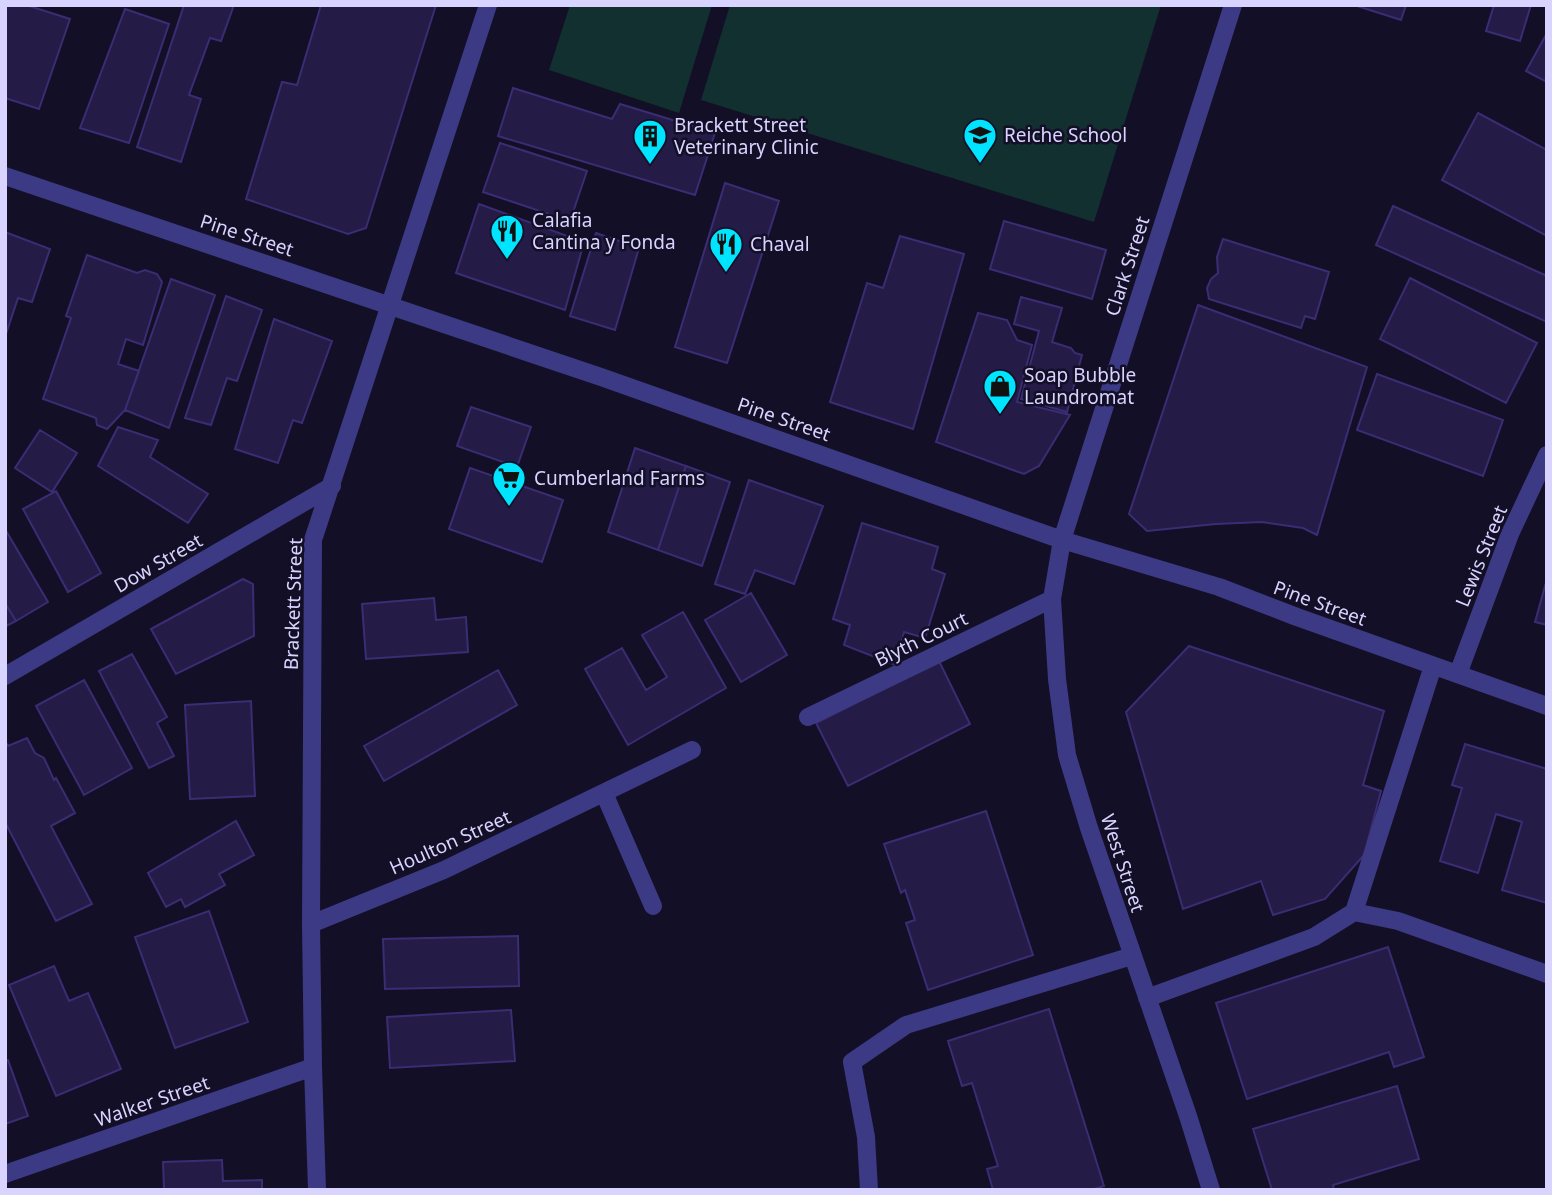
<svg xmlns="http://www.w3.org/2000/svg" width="1552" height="1195" font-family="'Noto Sans',sans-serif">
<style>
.pitch{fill:#12302f}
.building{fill:#241b47;stroke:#3b2d73;stroke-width:2}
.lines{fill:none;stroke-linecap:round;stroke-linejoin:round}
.minor{stroke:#3d3a85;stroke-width:18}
.labels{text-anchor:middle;stroke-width:5;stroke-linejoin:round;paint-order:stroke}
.poi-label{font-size:19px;fill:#d9d4ff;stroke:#130f26;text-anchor:start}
.street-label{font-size:19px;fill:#d9d4ff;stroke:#130f26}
</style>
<rect width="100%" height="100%" fill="#130f26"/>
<path class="pitch" d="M570,5H712L679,113L549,70Z
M730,5H1161L1094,222L701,100Z"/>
<path class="building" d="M5,5H26L70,19L39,109L5,98Z
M184,5H234L221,41L210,38L189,95L201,99L181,162L137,147Z
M321,5H436L366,228L348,234L246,199L282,82L297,85Z
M1354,5H1406L1401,20Z
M1494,5H1531L1520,41L1486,31Z
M125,9L169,24L129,143L80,128Z
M1547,33V82L1526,71Z
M513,88L612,119L620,104L715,133L695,195L498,136Z
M1478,113L1547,150V236L1442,180Z
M500,143L587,171L570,221L483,192Z
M725,183L779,201L727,363L675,347Z
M479,204L584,242L565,310L456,273Z
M1393,206L1547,276V322L1376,245Z
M1004,221L1106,250L1092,299L990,269Z
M5,232L50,249L32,302L18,298L5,337Z
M596,233L639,248L615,330L570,316Z
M900,236L964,254L913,429L830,402L867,283L883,288Z
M1223,239L1329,272L1315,319L1305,316L1301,328L1209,299L1207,288L1211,279L1218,273L1217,257Z
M87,255L137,273L145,270L157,274L162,282L143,345L126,339L118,364L139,371L125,410L107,429L97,425L96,418L43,399L71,318L66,316Z
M1410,278L1537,343L1506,403L1380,339Z
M171,279L215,295L169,428L125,410Z
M226,296L262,310L237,381L227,378L211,425L185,418Z
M1021,297L1062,308L1052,342L1071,348L1075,353L1082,355L1067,412L1021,399L1039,331L1014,324Z
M1198,305L1367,367L1317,535L1303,528L1262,522L1216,524L1147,531L1129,514Z
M978,313L1007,320L1017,340L1032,345L1017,402L1070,415L1039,466L1024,474L936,442Z
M274,319L332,341L302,423L293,420L278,463L235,449Z
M1377,374L1503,420L1483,476L1357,430Z
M471,407L531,427L517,467L457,446Z
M118,427L158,440L150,457L208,494L188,523L98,466Z
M40,430L77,453L52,492L15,468Z
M635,448L686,466L658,550L608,532Z
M686,466L730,482L702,566L658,550Z
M470,468L563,500L542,562L449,529Z
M749,480L823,506L794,584L755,570L745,594L715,584Z
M56,491L101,573L68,592L23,509Z
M862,523L938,547L932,569L945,574L925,638L904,632L895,665L844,645L850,625L833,619Z
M5,529L48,602L16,621L5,603Z
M243,579L253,584L254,636L176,674L151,629Z
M1547,579V625L1535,622Z
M751,593L787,655L741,682L705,620Z
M434,598L436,620L466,617L468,652L366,659L362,604Z
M5,603L16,621L6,626L5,632Z
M683,612L726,688L628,745L585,669L622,648L646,690L667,677L642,635Z
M1189,646L1384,711L1363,785L1381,791L1364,855L1325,899L1273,915L1261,881L1183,909L1126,712Z
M132,654L167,717L157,723L174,756L149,768L99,671Z
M939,661L970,724L848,786L816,723Z
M498,670L517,705L384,781L364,746Z
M84,680L132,768L84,795L36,706Z
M251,701L255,796L190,799L185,705Z
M27,738L35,753L44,758L54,780L56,778L75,813L51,826L92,904L56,921L5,822V741L8,746Z
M1465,744L1547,769V903L1502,890L1522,822L1496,814L1478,873L1440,861L1462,788L1452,785Z
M986,811L1033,955L928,990L906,923L915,920L905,890L901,893L884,844Z
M236,821L254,855L219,874L225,885L185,907L181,899L166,907L148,873Z
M209,911L248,1022L175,1048L135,937Z
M518,936L519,986L385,989L383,939Z
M1388,947L1424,1057L1394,1067L1389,1052L1247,1099L1216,1003Z
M54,966L69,1001L88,993L121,1069L56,1096L9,985Z
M1049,1009L1104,1186L1091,1190H993L987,1169L998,1166L972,1083L962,1086L948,1041Z
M511,1010L515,1061L390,1068L387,1017Z
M8,1060L28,1116L5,1124V1061Z
M1397,1086L1419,1159L1333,1185L1334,1190H1272L1253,1129Z
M222,1160L223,1181L262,1180V1190H164L163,1162Z"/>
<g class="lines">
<path class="minor" d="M5,176L601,377L1062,540L1219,587L1297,617L1547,706
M1458,674L1510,534L1547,455
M5,676L332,486
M808,717L1052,599
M604,793L653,906
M1354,912L1433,666
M311,924L444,870L692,750
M1147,998L1314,937L1354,912L1398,921L1547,974
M5,1174L313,1067
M317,1190L313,1067L311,924L313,540L488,5
M869,1190L866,1137L852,1062L906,1025L1132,956
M1211,1190L1188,1116L1089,828L1067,755L1057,679L1052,599L1062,540L1233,5"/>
</g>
<defs>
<symbol id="school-pin" viewBox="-11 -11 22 30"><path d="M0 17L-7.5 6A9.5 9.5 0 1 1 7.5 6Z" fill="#00e5ff" stroke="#130f26"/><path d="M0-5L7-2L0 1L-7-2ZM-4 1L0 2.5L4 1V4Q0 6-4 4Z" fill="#111"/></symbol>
<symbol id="building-pin" viewBox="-11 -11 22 30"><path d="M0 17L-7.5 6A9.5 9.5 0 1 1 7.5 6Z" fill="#00e5ff" stroke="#130f26"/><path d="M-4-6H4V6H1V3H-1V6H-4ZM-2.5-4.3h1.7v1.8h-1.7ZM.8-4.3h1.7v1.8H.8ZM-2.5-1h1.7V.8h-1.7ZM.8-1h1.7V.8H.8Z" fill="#111"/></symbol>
<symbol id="restaurant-pin" viewBox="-11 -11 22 30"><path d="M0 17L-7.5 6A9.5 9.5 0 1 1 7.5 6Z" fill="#00e5ff" stroke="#130f26"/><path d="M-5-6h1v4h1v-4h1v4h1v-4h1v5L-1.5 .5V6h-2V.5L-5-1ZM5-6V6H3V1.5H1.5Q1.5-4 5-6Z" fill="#111"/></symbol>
<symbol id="shop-pin" viewBox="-11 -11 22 30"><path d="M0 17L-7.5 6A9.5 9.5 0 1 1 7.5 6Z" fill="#00e5ff" stroke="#130f26"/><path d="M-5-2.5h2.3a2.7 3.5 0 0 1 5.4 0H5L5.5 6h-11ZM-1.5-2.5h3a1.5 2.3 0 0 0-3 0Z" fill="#111"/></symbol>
<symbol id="supermarket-pin" viewBox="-11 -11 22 30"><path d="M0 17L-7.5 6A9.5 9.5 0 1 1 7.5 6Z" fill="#00e5ff" stroke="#130f26"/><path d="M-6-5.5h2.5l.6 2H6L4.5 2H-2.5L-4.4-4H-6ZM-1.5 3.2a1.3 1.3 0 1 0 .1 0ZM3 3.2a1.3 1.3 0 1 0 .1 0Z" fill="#111"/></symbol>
</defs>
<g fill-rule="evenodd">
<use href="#school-pin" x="961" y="116" width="38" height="52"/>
<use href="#building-pin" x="631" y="117" width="38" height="52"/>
<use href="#restaurant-pin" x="488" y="212" width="38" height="52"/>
<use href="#restaurant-pin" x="707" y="225" width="38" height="52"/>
<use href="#shop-pin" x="981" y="367" width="38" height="52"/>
<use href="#supermarket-pin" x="490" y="459" width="38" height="52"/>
</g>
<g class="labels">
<g class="poi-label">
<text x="674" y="132">Brackett Street<tspan x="674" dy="22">Veterinary Clinic</tspan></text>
<text x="1004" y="142">Reiche School</text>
<text x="532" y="227">Calafia<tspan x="532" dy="22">Cantina y Fonda</tspan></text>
<text x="750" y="251">Chaval</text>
<text x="1024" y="382">Soap Bubble<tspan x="1024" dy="22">Laundromat</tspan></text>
<text x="534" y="485">Cumberland Farms</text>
</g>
<g class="street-label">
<text transform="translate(247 235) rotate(18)" y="7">Pine Street</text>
<text transform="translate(1127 266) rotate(-72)" y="7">Clark Street</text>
<text transform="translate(784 419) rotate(19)" y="7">Pine Street</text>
<text transform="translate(1481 556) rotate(-68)" y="7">Lewis Street</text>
<text transform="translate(158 563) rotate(-30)" y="7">Dow Street</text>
<text transform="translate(1320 603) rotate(20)" y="7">Pine Street</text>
<text transform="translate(293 604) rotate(-88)" y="7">Brackett Street</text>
<text transform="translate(921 639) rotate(-26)" y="7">Blyth Court</text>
<text transform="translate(450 842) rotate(-24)" y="7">Houlton Street</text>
<text transform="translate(1123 863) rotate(72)" y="7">West Street</text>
<text transform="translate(152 1101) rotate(-19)" y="7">Walker Street</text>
</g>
</g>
<rect width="1552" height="1195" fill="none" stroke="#d9d4ff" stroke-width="14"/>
</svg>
